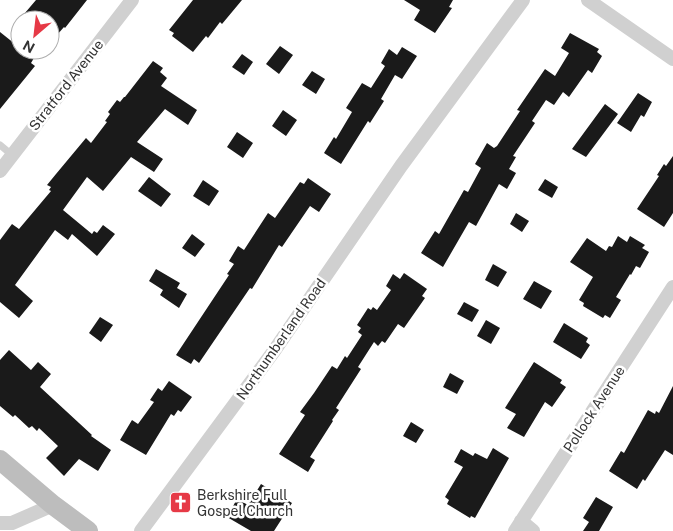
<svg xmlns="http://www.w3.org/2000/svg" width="673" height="531" font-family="'Public Sans',sans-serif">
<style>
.building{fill:#1a1a1a}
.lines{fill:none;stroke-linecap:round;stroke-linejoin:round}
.lane{stroke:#d0d0d0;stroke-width:7}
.street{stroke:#d0d0d0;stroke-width:14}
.secondary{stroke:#bdbdbd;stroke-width:20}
.labels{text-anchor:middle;stroke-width:5;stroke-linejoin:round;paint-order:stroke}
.street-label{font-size:14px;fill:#333;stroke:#fff}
.poi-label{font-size:14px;fill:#333;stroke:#fff;text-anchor:start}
</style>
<rect width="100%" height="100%" fill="#fff"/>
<path class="building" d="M36,0H87L65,28L64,27L50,43V20H19Z
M193,0H242L222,24L220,22L208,38L206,36L193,52L172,36L174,33L169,30Z
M404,0H453L449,7L452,8L435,33L414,20L420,10Z
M0,32L20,48V50H23L34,58L31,63L35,66L0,109Z
M570,33L599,49L597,52L602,56L592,73L588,70L569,97L563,92L554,105L546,100L532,121L535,123L513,156L516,157L509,169L516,173L507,189L499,184L476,226L469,222L443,267L421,253L435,231L439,234L464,190L468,192L481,168L475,164L487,143L494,148L497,146L520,111L517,110L545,69L555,76L569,53L561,48Z
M280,46L293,55L279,74L266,64Z
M402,47L417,56L402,79L395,75L381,99L384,101L370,123L368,121L341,164L324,153L334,137L336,139L352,112L346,108L362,83L371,88L385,66L381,63L389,49L397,55Z
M242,54L253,62L244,75L232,67Z
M153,61L163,68L160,72L167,78L161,86L197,110L188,125L165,109L137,142L163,159L154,172L131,157L103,191L87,177L63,210L92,234L94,231L97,233L103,225L115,234L97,256L72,234L68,240L55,230L15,285L33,301L19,318L0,302V240L12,224L19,229L51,191L49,190L51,187L47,185L56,174L86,138L91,143L107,122L105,121L110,114L108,112L117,100L120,102L124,97H125Z
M312,71L325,79L316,94L302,85Z
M638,93L652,102L644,117L641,115L631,132L617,123Z
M605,104L618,114L586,157L572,149Z
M283,110L297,120L286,136L272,126Z
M237,132L253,143L243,158L227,147Z
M673,156V213L664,227L637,209L659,176L657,175L664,164L666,166Z
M149,177L171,194L161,207L138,191Z
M308,178L331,194L319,212L310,206L282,247L279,245L252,289L250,288L199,363L194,359L191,364L176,355L229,275L227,274L234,264L229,261L238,246L244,250L268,213L275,218L300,182L304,184Z
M545,179L558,187L552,198L538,190Z
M203,180L219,191L209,206L193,196Z
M516,213L529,221L522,232L510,224Z
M192,234L205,244L195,257L182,248Z
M618,236L627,242L630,236L645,245L642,248L649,252L640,268L636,266L631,275L630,274L616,297L621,300L610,318L605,315L603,318L583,306L584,303L579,300L593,277L570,262L587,238L606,251L609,246L612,247Z
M493,264L507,272L498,287L485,280Z
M156,269L180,283L177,288L187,294L179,308L160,295L163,290L149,281Z
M404,273L427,289L422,296L425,298L404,328L398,324L385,343L382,341L378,346L374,342L358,367L361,369L336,408L339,410L332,420L333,421L310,457L315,460L308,472L279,454L305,415L300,412L314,393L332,366L337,369L345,356L347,358L362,335L358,332L361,328L357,325L368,308L371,310L373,307L377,310L391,290L386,286L393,274L400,279Z
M534,281L552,291L541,309L523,299Z
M464,302L479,310L472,322L457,314Z
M100,317L113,325L101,342L89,333Z
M486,320L500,328L491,344L477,336Z
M564,323L588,338L586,342L590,345L581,359L553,342Z
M9,350L31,370L38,362L51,374L40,387L92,435L91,436L111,450L98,471L79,459L64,476L46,458L58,446L39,428L37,431L32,426L29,428L15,415L13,417L0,406V360Z
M534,362L562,380L560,383L566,387L552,407L545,402L524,437L507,428L516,414L505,408Z
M450,373L464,381L457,394L443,387Z
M169,381L192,397L181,412L178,410L174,416L171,414L146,455L120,440L132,420L138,424L154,402L150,400L158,388L162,391Z
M673,386V455L665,450L645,481L643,479L637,489L609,471L621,451L624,453L648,410L655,414L656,411L659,413Z
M411,422L424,430L416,443L403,436Z
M493,448L509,458L475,518L471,516L470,518L447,504L449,500L445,497L463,467L454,462L461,449L473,456L475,453L487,459Z
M261,484L292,503L274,531H251L227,517L237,499L248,505Z
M596,497L613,507L599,531H583L589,522L583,518Z"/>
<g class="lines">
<path class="lane" d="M0,145L12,155"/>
<path class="street" d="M588,0L673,59
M0,171L132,0
M521,521L533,531
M0,523H12L53,505
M141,531L274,351L401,166L523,0
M515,531L673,287"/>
<path class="secondary" d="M0,460L53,505L88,531"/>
</g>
<defs>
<symbol id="church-square" viewBox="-11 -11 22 22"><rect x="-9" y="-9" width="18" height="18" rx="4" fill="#e63946" stroke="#fff"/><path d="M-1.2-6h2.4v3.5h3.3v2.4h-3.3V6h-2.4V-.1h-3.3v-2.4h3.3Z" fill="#fff"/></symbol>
</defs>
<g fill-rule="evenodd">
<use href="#church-square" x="168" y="490" width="25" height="25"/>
</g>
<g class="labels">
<g class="street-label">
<text transform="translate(66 85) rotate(-52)" y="5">Stratford Avenue</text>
<text transform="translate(281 339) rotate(-55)" y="5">Northumberland Road</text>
<text transform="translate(594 409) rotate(-57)" y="5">Pollock Avenue</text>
</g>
<g class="poi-label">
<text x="197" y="500">Berkshire Full<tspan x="197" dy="16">Gospel Church</tspan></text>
</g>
</g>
<g transform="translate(35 35) rotate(208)"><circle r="24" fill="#ffffff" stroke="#adadad"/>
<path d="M0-4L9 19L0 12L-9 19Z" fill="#e63946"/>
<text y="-8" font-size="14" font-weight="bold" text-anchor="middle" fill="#333333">N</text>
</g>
</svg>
